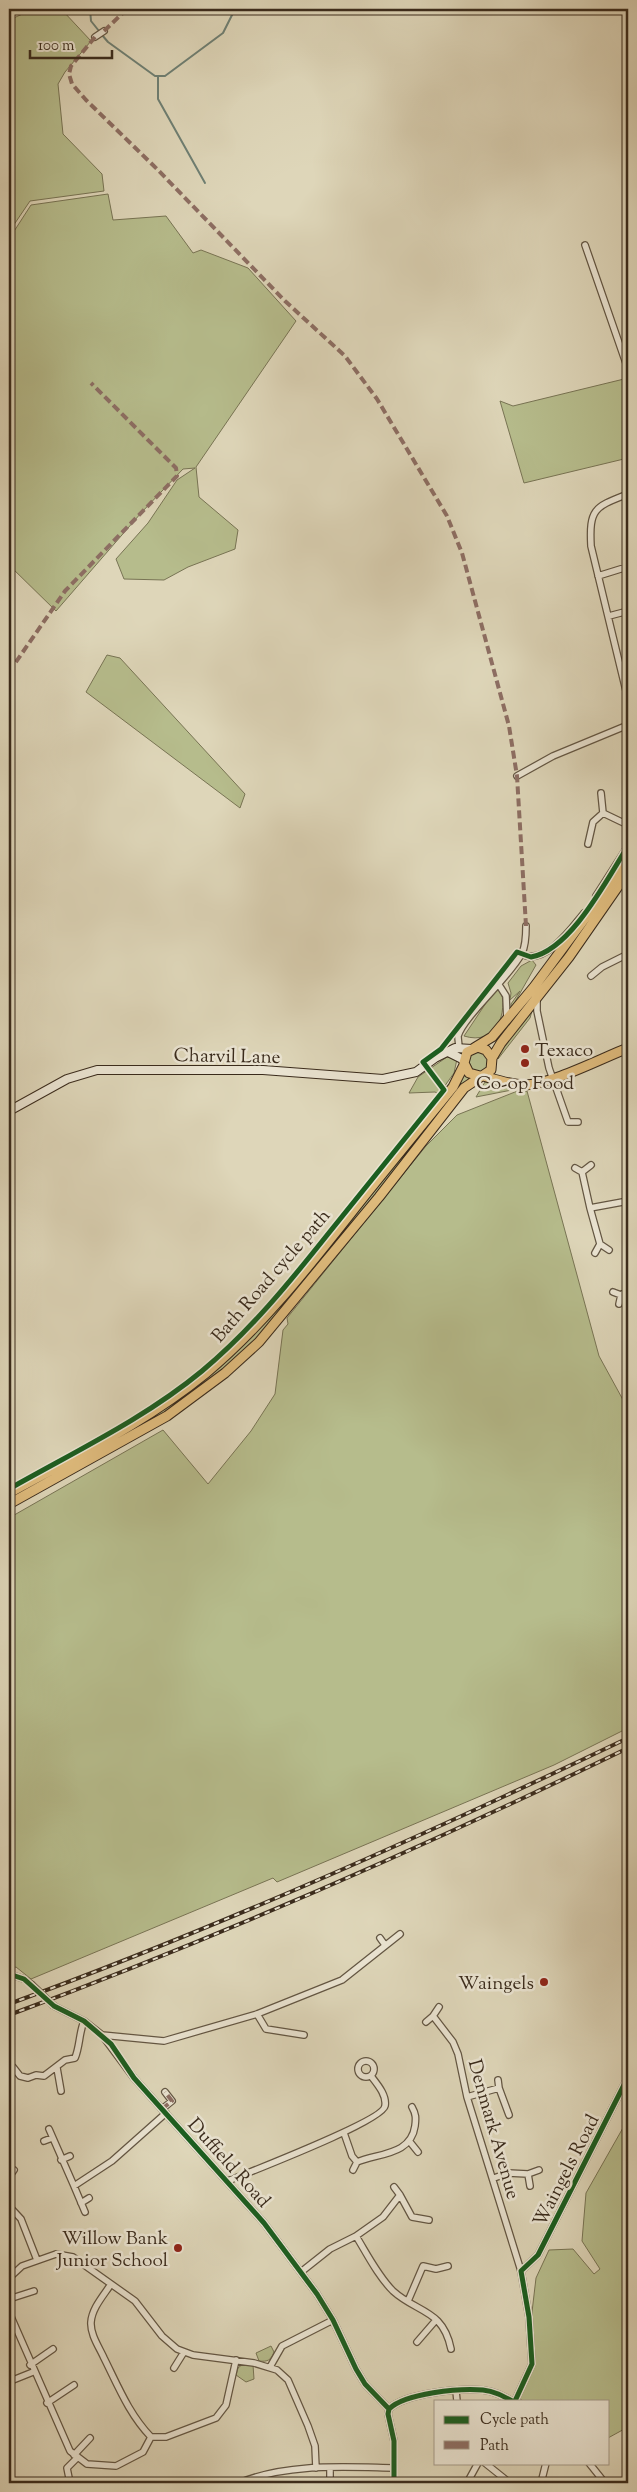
<svg xmlns="http://www.w3.org/2000/svg" width="637" height="2492" font-family="'Sorts Mill Goudy',serif">
<style>
.green{fill:#b6bc8c;stroke:#787454}
.lines{fill:none;stroke-linecap:round;stroke-linejoin:round}
.stream{stroke:#6f8074;stroke-width:2}
.minor-casing{stroke:#635643;stroke-width:8}
.secondary-casing{stroke:#3a2b1c;stroke-width:10}
.primary-casing{stroke:#3a2b1c;stroke-width:11}
.minor{stroke:#eae4d2;stroke-width:5.5}
.secondary{stroke:#eae4d2;stroke-width:8}
.primary{stroke:#dfbb7c;stroke-width:9}
.rail-casing{stroke:#3a2b1c;stroke-width:4}
.rail{stroke:#eae4d2;stroke-width:2;stroke-dasharray:5.5;stroke-linecap:butt}
.minor-bridge-casing{stroke:#635643;stroke-width:8;stroke-linecap:butt}
.minor-bridge{stroke:#eae4d2;stroke-width:5.5}
.quiet{stroke:#8d6e63;stroke-width:4;stroke-dasharray:8 4;stroke-linecap:butt}
.cycleway-casing{stroke:#eae4d2;stroke-width:8}
.cycleway{stroke:#1b5e20;stroke-width:5}
.poi-dot{fill:#8f2418;stroke:#eae4d2;stroke-width:2}
.labels{text-anchor:middle;stroke-width:5;stroke-linejoin:round;paint-order:stroke}
.poi-label{font-size:19px;fill:#3a2b1c;stroke:#eae4d2;text-anchor:end}
.street-label{font-size:19px;fill:#3a2b1c;stroke:#eae4d2}
</style>
<rect width="100%" height="100%" fill="#ded6b9"/>
<filter id="stains"><feTurbulence type="fractalNoise" baseFrequency=".004" numOctaves="4"/><feColorMatrix values="0 0 0 0 .2 0 0 0 0 .09 0 0 0 0 .02 0 0 0 .5 -.17"/></filter>
<radialGradient id="worn" r=".72"><stop offset=".6" stop-color="#630" stop-opacity="0"/><stop offset="1" stop-color="#630" stop-opacity=".3"/></radialGradient>
<path class="green" d="M34,9L63,11L91,41L65,72L58,84L63,134L102,174L104,191L30,201L9,232V20Z
M108,194L113,220L166,216L193,253L201,250L248,268L296,321L196,467L199,497L238,530L235,549L188,567L164,580L124,579L116,559L148,523L177,480L195,468L183,469L141,513L56,611L9,565V239L31,205Z
M624,379L628,382V458L524,483L500,401L513,406Z
M107,655L120,658L245,794L240,808L86,692Z
M532,960L536,965L511,1009V1004L520,991L510,1000L511,993L508,983L521,966Z
M500,987C509,1014 496,1046 464,1036L492,994Z
M532,1011L530,1018L498,1059L501,1049Z
M468 1062a10 10 0 1 1 20 0a10 10 0 1 1-20 0Z
M447,1057L457,1059L454,1073L439,1094L435,1092L409,1093L418,1077Z
M464,1075L469,1078L445,1110L271,1324L217,1375L155,1419L9,1501V1496L132,1428L253,1334Z
M485,1082L517,1089L476,1097Z
M520,1090L522,1093L527,1091L599,1356L628,1409V1728L554,1765L277,1882L273,1878L31,1979L16,1967L9,1969V1529L12,1527L9,1518L163,1430L208,1484L251,1431L275,1394L283,1330L288,1324L287,1318L426,1146L457,1115Z
M628,2119V2427L608,2438V2401H523L519,2398L533,2366L532,2312L536,2278L549,2250L573,2249L594,2274L600,2269L582,2241L586,2193Z
M271,2346L274,2352C271,2360 268,2362 259,2361L256,2353Z
M244,2363L253,2365L254,2379L246,2382L236,2375L238,2368Z"/>
<g class="lines">
<path class="stream" d="M90,9L91,21L99,31
M102,35L108,42L155,76H165L223,33L235,9
M158,76V99L205,183"/>
<defs>
<path id="minor" d="M95,37L104,31
M585,245L628,369
M628,494C595,507 589,508 591,546L628,699
M598,576L627,567L626,561
M609,616L628,611
M517,776L553,756L628,725
M601,793L603,813L628,825
M588,844L593,822L603,813
M596,896L628,846
M521,954C545,966 571,929 584,913
M591,976L602,967L628,954
M499,985L506,996L507,1020
M537,999V1011L549,1068L568,1122H578
M459,1048C459,1044 458,1040 458,1036C463,1017 510,977 522,953C526,945 526,935 526,926
M575,1168L582,1172L590,1208L628,1201
M582,1172L591,1165
M590,1208L600,1244L609,1250
M595,1253L600,1244
M613,1292L621,1295L628,1291
M619,1304L621,1295
M380,1938L385,1945
M9,1974L24,1979L31,1984
M54,2006L84,2021L102,2035L134,2078L264,2223L317,2294L333,2320L356,2369L365,2384L389,2409
M439,2007L433,2016L453,2042L458,2054L467,2097L521,2271L529,2317L532,2364L515,2401
M257,2014L266,2029L304,2035
M426,2022L433,2016
M102,2035L164,2041L257,2014L342,1980L400,1934
M358 2069a8 8 0 1 1 16 0a8 8 0 1 1-16 0Z
M13,2067L20,2076L28,2078L36,2075L44,2076L65,2060L75,2058C80,2046 79,2033 84,2021
M57,2068L61,2091
M498,2080L499,2088
M467,2097L499,2088L509,2115
M162,2109L172,2101L165,2092
M49,2129L74,2186L112,2161L166,2113
M344,2133L352,2156L357,2162C379,2153 411,2155 415,2126C416,2118 416,2114 412,2107
M44,2141L52,2138
M410,2142L418,2152
M61,2160L70,2156
M353,2170L357,2162
M528,2174L530,2186
M9,2177L14,2170
M494,2178L508,2173L528,2174L539,2170
M228,2181C249,2172 383,2121 385,2106C387,2095 377,2084 371,2076
M74,2186L85,2212
M400,2195L412,2217L429,2220
M81,2203L89,2198
M9,2206L21,2219L37,2260
M356,2236C367,2254 378,2276 393,2291C417,2313 443,2309 451,2349
M521,2271L538,2255L628,2077
M301,2272L330,2249L356,2236L383,2217L400,2195L394,2187
M9,2278L22,2266L56,2254L73,2257L135,2301L162,2336L177,2349L193,2355L254,2363L277,2370L288,2380L308,2426L315,2446L316,2468
M111,2284C104,2295 92,2308 91,2322C90,2334 99,2347 104,2358C118,2386 129,2414 151,2437H166L216,2418L226,2405L236,2360
M9,2299L34,2291
M408,2301L423,2266L436,2269L448,2266
M9,2312L70,2451L87,2464L116,2466L143,2452L151,2437
M417,2342L436,2320
M30,2365L53,2349
M270,2367L282,2346L333,2320
M174,2368L184,2352
M13,2380L33,2372
M456,2391L457,2401
M47,2403L74,2385
M389,2409C405,2393 460,2388 483,2390C494,2391 503,2396 512,2401
M389,2409L388,2414L394,2441V2483
M74,2455L90,2438
M485,2463L510,2483
M589,2463L605,2483
M330,2468V2483
M70,2483L67,2468L78,2457
M239,2483C287,2463 343,2467 394,2468
M467,2483L478,2463
M541,2483L546,2463"/>
<path id="secondary" d="M448,1052L464,1060
M9,1111L67,1079L97,1070H263L383,1079L416,1072L435,1058L455,1048L472,1049"/>
<path id="primary" d="M474,1048L492,1037L534,987L628,860
M492,1058L501,1043L569,957L628,872
M483,1076C494,1079 512,1085 524,1085C550,1085 602,1058 628,1048
M9,1493C76,1456 146,1422 206,1373C261,1327 306,1270 351,1213C384,1171 419,1129 453,1087L464,1065
M9,1504L167,1416L225,1373L259,1342L379,1197L464,1088L491,1070L492,1058L486,1050L478,1047L467,1052L464,1063L469,1073L480,1076"/>
</defs>
<use href="#minor" class="minor-casing"/>
<use href="#secondary" class="secondary-casing"/>
<use href="#primary" class="primary-casing"/>
<use href="#minor" class="minor"/>
<use href="#secondary" class="secondary"/>
<use href="#primary" class="primary"/>
<defs>
<path id="rail" d="M9,2004C220,1927 425,1835 628,1738
M9,2015C220,1937 426,1846 628,1748"/>
</defs>
<use href="#rail" class="rail-casing"/>
<use href="#rail" class="rail"/>
<defs>
<path id="minor-bridge" d="M31,1984L54,2006"/>
</defs>
<use href="#minor-bridge" class="minor-bridge-casing"/>
<use href="#minor-bridge" class="minor-bridge"/>
<path class="quiet" d="M104,31L127,9
M95,37L71,66L69,74L72,84L86,100L157,169L285,301L345,356L377,399L447,516L462,553L509,726L517,776L526,926
M9,672L65,591L177,476L176,468L91,383
M162,2109L172,2101L165,2092"/>
<defs>
<path id="cycleway" d="M9,1489C74,1452 144,1419 202,1371C250,1331 289,1283 328,1234C367,1186 405,1138 444,1090L423,1062L441,1049L517,952L531,957C571,950 607,879 628,846
M9,1974L24,1979L54,2006L84,2021L111,2044L134,2078L264,2223L317,2294L333,2320L356,2369L365,2384L389,2409
M515,2401L532,2364L529,2317L521,2271L538,2255L628,2077
M389,2409C405,2393 460,2388 483,2390C494,2391 503,2396 512,2401
M389,2409L388,2414L394,2441V2483"/>
</defs>
<use href="#cycleway" class="cycleway-casing"/>
<use href="#cycleway" class="cycleway"/>
</g>
<g class="poi-dot">
<circle cx="525" cy="1049" r="5"/>
<circle cx="525" cy="1063" r="5"/>
<circle cx="544" cy="1982" r="5"/>
<circle cx="178" cy="2248" r="5"/>
</g>
<g class="labels">
<g class="poi-label">
<text x="535" y="1056" text-anchor="start">Texaco</text>
<text x="525" y="1089" text-anchor="middle">Co-op Food</text>
<text x="534" y="1989">Waingels</text>
<text x="168" y="2244">Willow Bank<tspan x="168" dy="22">Junior School</tspan></text>
</g>
<g class="street-label">
<text transform="translate(227 1055) rotate(1)" y="7">Charvil Lane</text>
<text transform="translate(270 1275) rotate(-49)" y="7">Bath Road cycle path</text>
<text transform="translate(495 2129) rotate(74)" y="7">Denmark Avenue</text>
<text transform="translate(230 2162) rotate(48)" y="7">Duffield Road</text>
<text transform="translate(565 2170) rotate(-63)" y="7">Waingels Road</text>
</g>
</g>
<rect width="637" height="2492" fill="none" stroke="#ded6b9" stroke-width="30"/>
<rect x="10" y="10" width="617" height="2472" fill="none" stroke="#3a2b1c" stroke-width="2.5"/>
<rect x="15" y="15" width="607" height="2462" fill="none" stroke="#3a2b1c"/>
<rect x="434" y="2400" width="175" height="65" fill="#eae4d2" stroke="#a49a89"/>
<rect x="444" y="2416" width="25" height="8" fill="#1b5e20" stroke="#a49a89"/>
<text x="480" y="2424" font-size="15" fill="#3a2b1c">Cycle path</text>
<rect x="444" y="2441" width="25" height="8" fill="#8d6e63" stroke="#a49a89"/>
<text x="480" y="2450" font-size="15" fill="#3a2b1c">Path</text>
<path d="M30 50v8h82v-8" fill="none" stroke="#3a2b1c" stroke-width="2.5"/>
<text x="38" y="50" font-size="15" fill="#3a2b1c" stroke="#eae4d2" stroke-width="4" paint-order="stroke">100 m</text>
<rect width="100%" height="100%" filter="url(#stains)"/>
<rect width="100%" height="100%" fill="url(#worn)"/>
</svg>
